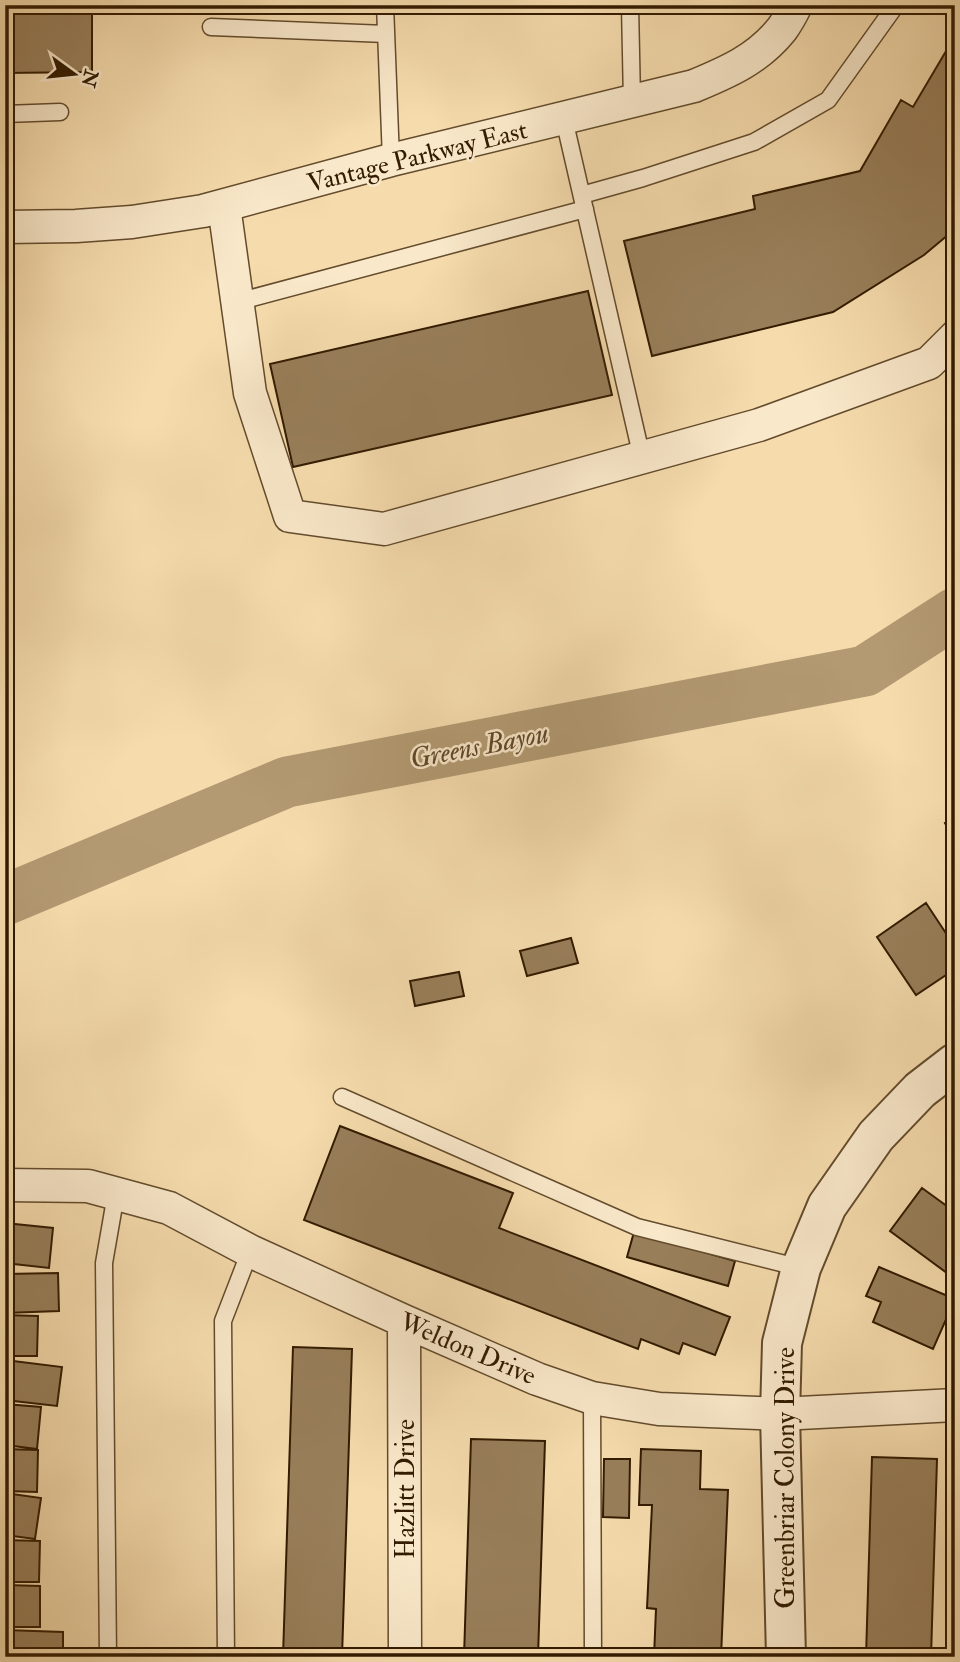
<svg xmlns="http://www.w3.org/2000/svg" width="960" height="1662" font-family="'IM FELL Double Pica',serif">
<style>
.lines{fill:none;stroke-linecap:round;stroke-linejoin:round}
.river{stroke:#b39a73;stroke-width:51}
.building{fill:#987f5a;stroke:#321b01;stroke-width:2}
.service-casing{stroke:#634b2c;stroke-width:19}
.minor-casing{stroke:#634b2c;stroke-width:35}
.tertiary-casing{stroke:#634b2c;stroke-width:42}
.service{stroke:#f9e8ca;stroke-width:16}
.minor{stroke:#f9e8ca;stroke-width:32}
.tertiary{stroke:#f9e8ca;stroke-width:38}
.labels{text-anchor:middle;stroke-width:5;stroke-linejoin:round;paint-order:stroke}
.street-label{font-size:26px;fill:#321b01;stroke:#f9e8ca}
.water-label{font-size:28px;font-style:italic;fill:#5f4729;stroke:#f9e8ca}
</style>
<rect width="100%" height="100%" fill="#f6dcad"/>
<filter id="stains"><feTurbulence type="fractalNoise" baseFrequency=".00286" numOctaves="4"/><feColorMatrix values="0 0 0 0 .2 0 0 0 0 .09 0 0 0 0 .02 0 0 0 .5 -.17"/></filter>
<radialGradient id="worn" r=".72"><stop offset=".6" stop-color="#630" stop-opacity="0"/><stop offset="1" stop-color="#630" stop-opacity=".3"/></radialGradient>
<g class="lines">
<path class="river" d="M5,900L287,782L865,671L955,613"/>
</g>
<path class="building" d="M5,5H92V72L5,73Z
M955,36V229L924,255L833,312L652,356L624,241L755,209L753,196L860,171L901,100L913,107Z
M588,291L612,395L293,467L270,364Z
M955,819V842L945,823Z
M926,903L955,947V969L916,995L877,937Z
M571,938L578,963L527,976L520,951Z
M459,972L464,996L415,1006L410,981Z
M340,1126L513,1193L499,1228L730,1317L715,1355L683,1343L679,1354L641,1339L638,1349L304,1220Z
M922,1188L955,1212V1279L890,1231Z
M5,1223L53,1228L49,1268L5,1263Z
M634,1232L735,1261L728,1286L627,1257Z
M879,1267L955,1299L933,1349L873,1322L881,1302L866,1296Z
M58,1273L59,1311L5,1313V1274Z
M5,1315L38,1316L37,1356H5Z
M293,1347L352,1349L342,1657H283Z
M5,1360L62,1367L57,1406L5,1400Z
M5,1404L41,1407L37,1449L5,1445Z
M471,1439L545,1441L538,1657H464Z
M5,1449L38,1450L37,1492L5,1491Z
M641,1449L701,1451L700,1489L728,1490L721,1657H654L656,1609L647,1608L652,1505H639Z
M872,1457L937,1459L931,1657H866Z
M604,1459H630L629,1518L603,1517Z
M5,1493L41,1498L35,1539L5,1535Z
M5,1540L40,1541L39,1582H5Z
M5,1585L40,1586V1627H5Z
M5,1630L63,1632V1657H5Z"/>
<g class="lines">
<defs>
<path id="service" d="M385,5L391,160
M630,5L632,102
M211,27L386,34
M5,114L60,112
M564,119L642,458
M582,195L643,178L754,142L828,100L896,5
M237,302L585,209
M342,1097L637,1227L801,1268
M592,1398L593,1657
M108,1657L104,1263L116,1194
M226,1657L223,1321L250,1251"/>
<path id="minor" d="M224,206L250,393L290,516L384,529L759,425L929,363L955,337
M5,227L76,226L132,222L203,211L391,160L694,86C728,72 758,59 782,29C787,22 792,13 796,5
M5,1185L88,1186L169,1208L250,1251L404,1321L537,1379L592,1398L659,1409L780,1414L955,1405
M404,1321L405,1657"/>
<path id="tertiary" d="M786,1657L780,1414L782,1343L801,1268L827,1206L876,1136L920,1090L955,1063"/>
</defs>
<use href="#service" class="service-casing"/>
<use href="#minor" class="minor-casing"/>
<use href="#tertiary" class="tertiary-casing"/>
<use href="#service" class="service"/>
<use href="#minor" class="minor"/>
<use href="#tertiary" class="tertiary"/>
</g>
<g class="labels">
<g class="street-label">
<text transform="translate(417 156) rotate(-14)" y="9">Vantage Parkway East</text>
<text transform="translate(468 1348) rotate(23)" y="9">Weldon Drive</text>
<text transform="translate(785 1478) rotate(-90)" y="9">Greenbriar Colony Drive</text>
<text transform="translate(405 1489) rotate(-90)" y="9">Hazlitt Drive</text>
</g>
<g class="water-label">
<text transform="translate(479 745) rotate(-11)" y="10">Greens Bayou</text>
</g>
</g>
<rect width="960" height="1662" fill="none" stroke="#f6dcad" stroke-width="28"/>
<rect x="7" y="7" width="946" height="1648" fill="none" stroke="#321b01" stroke-width="3.5"/>
<rect x="14" y="14" width="932" height="1634" fill="none" stroke="#321b01" stroke-width="2"/>
<g transform="translate(74 74) rotate(105)" stroke="#f9e8ca" stroke-width="5" paint-order="stroke">
<path d="M0-5L12 26L0 18L-12 26Z" fill="#321b01"/>
<text y="-10" font-size="19" font-weight="bold" text-anchor="middle" fill="#321b01">N</text>
</g>
<rect width="100%" height="100%" filter="url(#stains)"/>
<rect width="100%" height="100%" fill="url(#worn)"/>
</svg>
